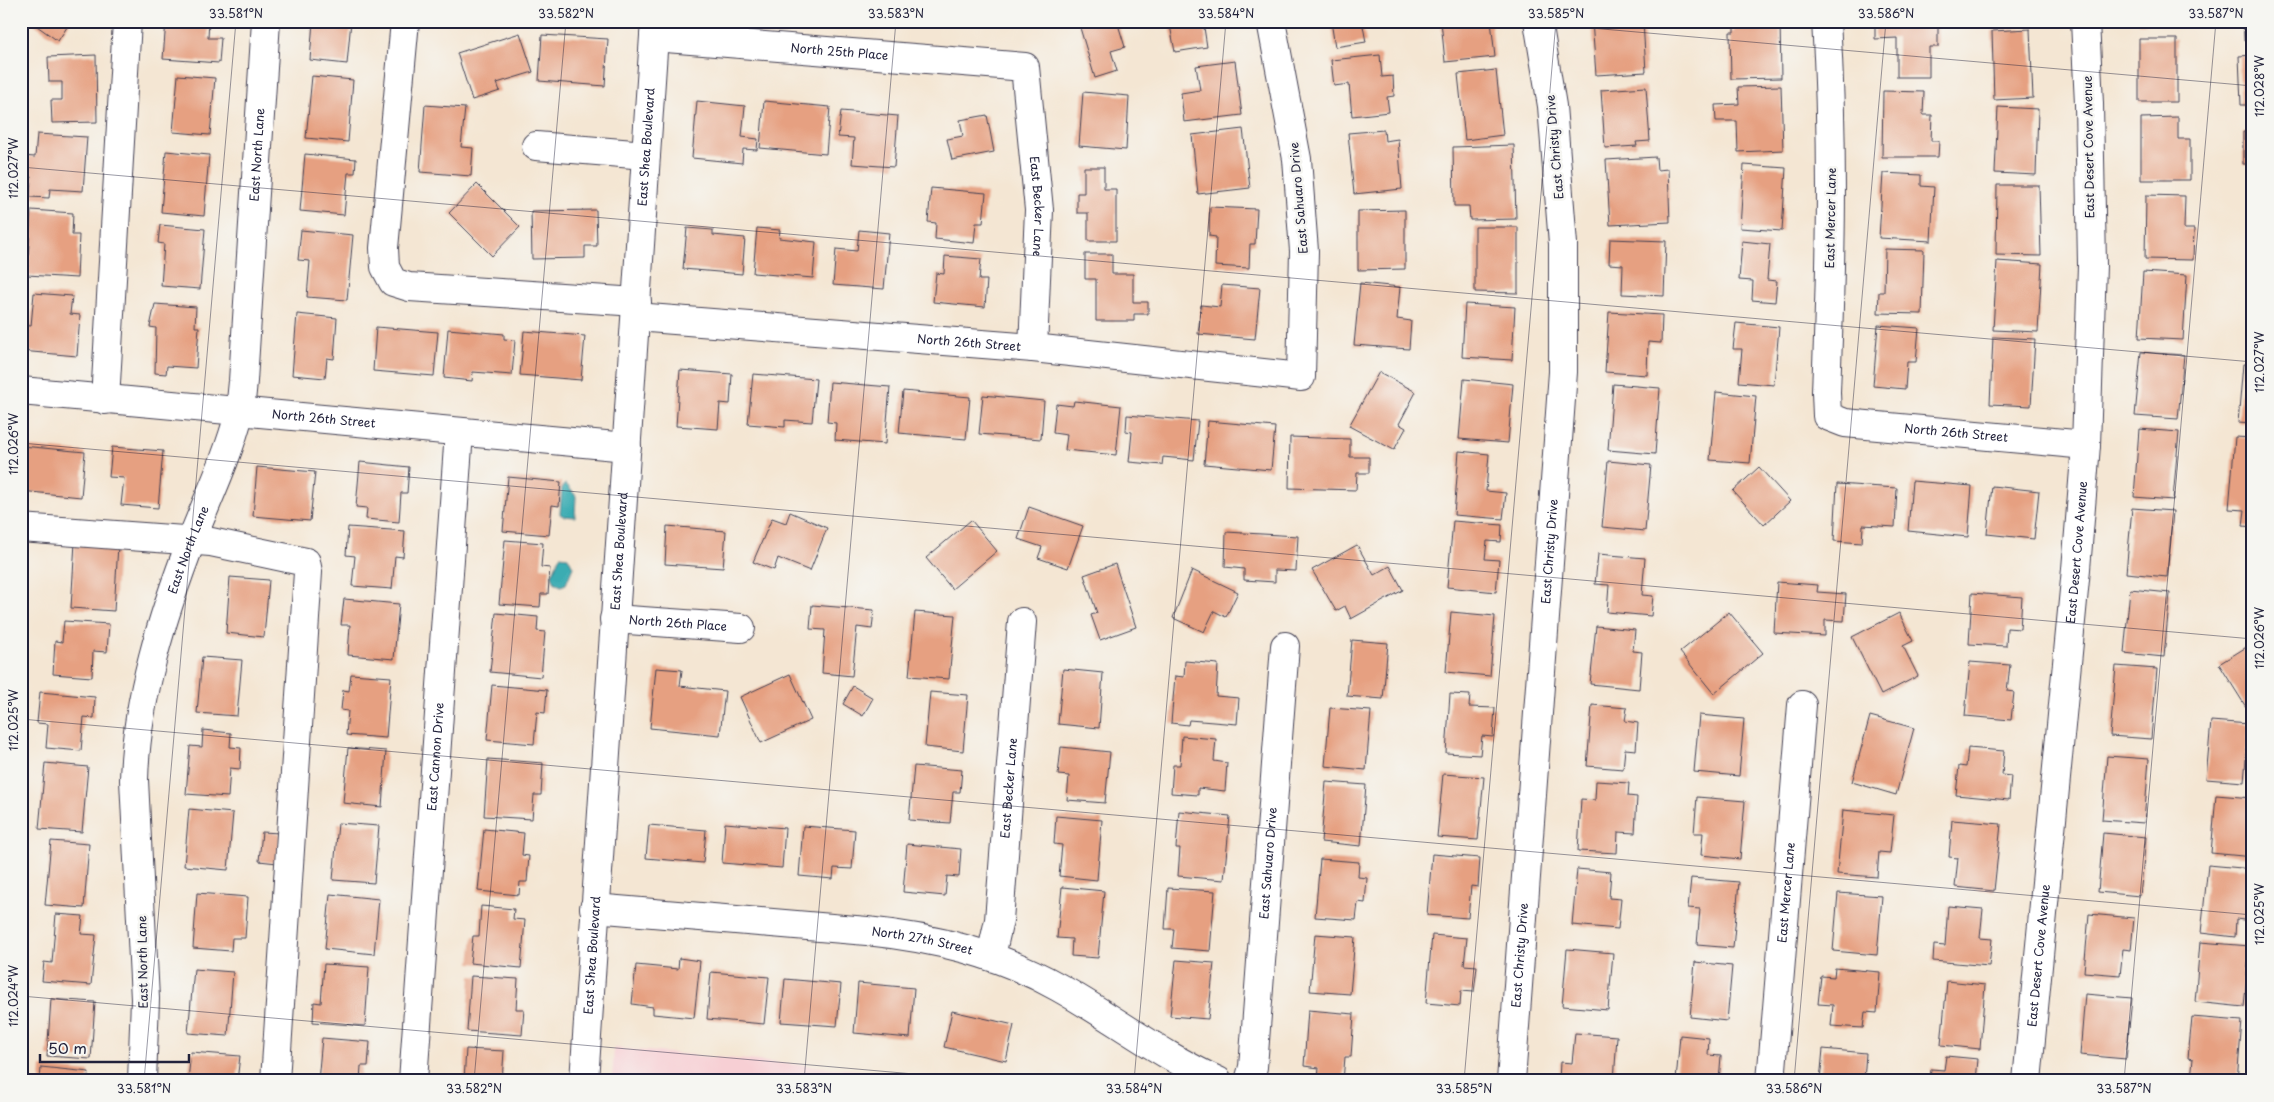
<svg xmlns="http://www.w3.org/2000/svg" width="2274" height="1102" font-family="'Playpen Sans',sans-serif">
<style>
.built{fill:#f7cfd4}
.water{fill:#3aacb2;stroke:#2e6776}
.building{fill:#e6a081}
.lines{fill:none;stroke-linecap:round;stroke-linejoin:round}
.minor-casing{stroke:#423f52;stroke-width:30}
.minor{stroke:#fff;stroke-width:28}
.ticks{fill:none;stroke:#22223b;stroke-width:1;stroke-opacity:0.45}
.labels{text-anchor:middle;stroke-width:5;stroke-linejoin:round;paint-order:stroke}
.street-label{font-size:12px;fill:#22223b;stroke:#f6f6f2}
.neatline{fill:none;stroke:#22223b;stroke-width:2}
.ticks-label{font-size:12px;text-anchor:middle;fill:#22223b}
</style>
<rect width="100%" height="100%" fill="#f6f6f2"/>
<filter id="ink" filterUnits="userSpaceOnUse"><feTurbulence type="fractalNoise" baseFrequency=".02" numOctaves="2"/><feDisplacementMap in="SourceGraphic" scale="10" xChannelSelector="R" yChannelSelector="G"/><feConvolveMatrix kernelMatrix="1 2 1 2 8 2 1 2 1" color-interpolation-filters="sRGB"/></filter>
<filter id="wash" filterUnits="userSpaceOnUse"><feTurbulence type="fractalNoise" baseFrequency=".0096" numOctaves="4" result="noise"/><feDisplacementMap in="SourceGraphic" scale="20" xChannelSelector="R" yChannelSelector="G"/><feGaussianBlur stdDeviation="1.12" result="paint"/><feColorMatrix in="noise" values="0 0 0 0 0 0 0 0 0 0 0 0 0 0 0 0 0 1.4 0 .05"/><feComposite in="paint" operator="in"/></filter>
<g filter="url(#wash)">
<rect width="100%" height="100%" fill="#f4e6d3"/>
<path class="built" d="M614,1048L978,1081H612Z"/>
<path class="water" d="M566,484L576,496L575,517L563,516L560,514L562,487Z
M560,556L568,557L573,567L566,584L561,586L555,583L552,575Z"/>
<g id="blocks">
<path class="building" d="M30,21H71L58,41Z
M166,21H209L208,38H221L219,63L163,59Z
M313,21H351L347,64L310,60Z
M1078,21H1117L1125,47L1111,51L1117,71L1095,78Z
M1159,21H1203L1207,47L1175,52L1170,25L1160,26Z
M1331,21H1374V24L1363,26L1366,42L1335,47Z
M1441,21H1491L1495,57L1445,62Z
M1592,21H1643L1646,72L1596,75Z
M1734,21H1780L1781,78L1731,79L1730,32H1734Z
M1875,21H1938V47H1929V77H1897V38L1875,39Z
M2138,21H2170V23H2138Z
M2243,21H2253V41H2244Z
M2030,29L2033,98L1994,100L1992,31Z
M520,33L533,72L497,83L500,91L472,100L457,53Z
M542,35L608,39L605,86L539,81Z
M2139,39H2177V102H2139Z
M96,55L97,122L52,123L51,100H62V82H49L48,57Z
M1380,55L1382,77L1393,76L1394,96L1387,97L1389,112L1352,116L1349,84L1334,86L1331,60Z
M2253,55V105H2241L2239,56Z
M1235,61L1242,115L1184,122L1181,93L1200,90L1196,66Z
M1496,70L1503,135L1465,140L1458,74Z
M178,75L215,78L210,135L173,132Z
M312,76L353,80L348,142L306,138Z
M1781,86L1783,150L1738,152L1737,121H1716L1715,105L1739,104L1738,87Z
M1646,87L1650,141L1636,142L1637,146L1605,148L1601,90Z
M1883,91L1924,92L1923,115H1932L1931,141H1939L1938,157H1882Z
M1083,92L1129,96L1126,150L1079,146Z
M697,101L745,106L742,137L758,139L757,150L743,149L742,163L692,158Z
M764,101L830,107L826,154L760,148Z
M425,105L465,108L461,147L473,148L471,176L420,172Z
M1998,107L2038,109L2036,175L1995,173Z
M841,111L898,116L894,167L852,164L854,138L838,137Z
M987,115L994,152L952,160L947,139L963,136L960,120Z
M2178,117V139H2190V180H2141V118Z
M1243,129L1250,188L1198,194L1192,135Z
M1384,130L1385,141L1398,139L1402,189L1354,194L1348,133Z
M2243,132H2253V164H2243Z
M37,134L87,137L83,191L50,189L49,198L30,197L31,177L21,176V156L35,157Z
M1514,145L1516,219L1470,220L1469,206H1454L1453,147Z
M166,151L209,155L204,216L161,212Z
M305,154L356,159L355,173H348L344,215L300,211Z
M1656,157L1657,170L1668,169L1670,222L1610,225L1606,160Z
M1744,165L1786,168L1782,231L1740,228Z
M1084,167H1104V189H1116V241H1088V213H1077V193H1084Z
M1883,173L1921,175V186L1934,187L1931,241L1879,238Z
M477,184L520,227L492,256L449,213Z
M1997,185H2039L2041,256L1996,255Z
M931,188L986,193L983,223H976L974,243L935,239L936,223L928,222Z
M2146,195L2185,196L2184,229H2194L2193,260L2145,259Z
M1210,207L1257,209L1255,244H1250L1249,268L1215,266L1216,237L1209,236Z
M31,210L73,213L72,235H79L77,278L27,275Z
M596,210L597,246H585V258L532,259L531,211Z
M1405,210V269L1358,270V211Z
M160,225L205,229L200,289L161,286L164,244L158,243Z
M1475,227H1518V293L1475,292Z
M687,228L713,230V235L745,238L742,274L683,269Z
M757,228L780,230L779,238L816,242L813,278L753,273Z
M301,230L353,235L347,300L307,297L310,261L298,260Z
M859,230L889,233L884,289L833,285L836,249L857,251Z
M1610,239L1666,241L1664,296L1622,294L1623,265L1609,264Z
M1742,241L1770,244L1767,280L1777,281L1775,302L1752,300L1753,281L1739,280Z
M1885,249L1924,250L1922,314L1878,313L1879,292H1884Z
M1085,254H1112V274H1133V302H1148V314H1134V321H1096V279H1085Z
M945,256L981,259L979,280H987L985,307L933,302L936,273L944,274Z
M1997,261L2042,264L2038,332L1993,330Z
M2143,272L2187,275L2183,340L2139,338Z
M1360,283L1400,287L1397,319L1411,321L1409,349L1354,345Z
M1222,285L1260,288L1255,339L1198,334L1201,305L1220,307Z
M34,293L72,296L70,314L80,315L77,356L21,351V325L31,326Z
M155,304L196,307L195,327H199L196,368L167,366L166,374L155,373L156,328L150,327Z
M1465,304L1515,307L1512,360L1462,357Z
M2251,306L2253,307V349H2248Z
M1609,312L1662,315L1661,343L1648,342L1647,375L1605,372Z
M297,314L337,318L334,359L327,358L325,378L292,375Z
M1736,323L1779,327L1774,385L1739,382L1742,349H1733Z
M1878,325L1919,328L1916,362H1907L1905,389L1873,386Z
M376,327L438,332L434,376L373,371Z
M448,329L504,334V339L515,340L512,375L473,372L472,381L444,378Z
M524,331L585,336L581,380L520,375Z
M1993,337L2035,339L2031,406L1990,404Z
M2141,352L2184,355L2178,419L2135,416Z
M2243,364H2253V424L2238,423Z
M680,370L732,374L730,404L720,403L718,429L676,426Z
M1379,372L1416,392L1399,424L1406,428L1394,450L1349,426Z
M753,374L816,379L812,422L785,420V427L748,424Z
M1464,379L1513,384L1508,443L1459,439Z
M830,382L890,387L885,444L835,440L836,423L827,422Z
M1613,384L1660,388L1655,454L1608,450Z
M903,391L970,397L966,439L899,433Z
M1716,392L1756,396L1750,463L1710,460Z
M983,395L1044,401L1041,439L979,434Z
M1074,401L1121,406L1116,455L1065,450L1067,435L1053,433L1056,404L1073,406Z
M1127,415L1198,421L1194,460L1163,457L1162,465L1129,462L1132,432L1126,431Z
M1208,421L1275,427L1271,470L1204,464Z
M2139,429L2179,432L2173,500L2134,497Z
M1290,437L1350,439V457H1369V473H1357L1356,490L1289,488Z
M2235,437L2253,438V527L2243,526L2245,510L2229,509Z
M22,446L85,452L81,497L21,491Z
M112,447L163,451L158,508L121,505L124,478L109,477Z
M1459,451L1489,454L1486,491L1506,493L1503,519L1454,515Z
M1608,461L1651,465L1645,531L1602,527Z
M360,462L409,467L407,493H401L399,522L366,519L367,508L356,507Z
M257,467L315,472L310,521L253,516Z
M1759,467L1790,501L1764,525L1733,491Z
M508,477L561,482L559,506L552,505L549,535L503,531Z
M1912,481L1972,486L1968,537L1908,531Z
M1837,484L1897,488L1895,527L1863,525L1862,543L1834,541Z
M1992,486L2039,491L2034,539L1987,534Z
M1029,507L1083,526L1068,568L1038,558L1042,547L1018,539Z
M2132,508L2173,511L2167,577L2126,573Z
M790,512L827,528L810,571L778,558L774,570L753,562L772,518L786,523Z
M971,520L997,551L952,589L926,558Z
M1453,521L1502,525L1501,542L1487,541L1485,559L1499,560L1496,592L1447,587Z
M667,526L726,531L723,568L665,564Z
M348,527L405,531L403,557L395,556L392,589L352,586L355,556L346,555Z
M1226,532L1298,536L1296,571L1275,570V582L1244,580V569L1225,567Z
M505,540L543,543L541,567L550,568L548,594H541L540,607L499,604Z
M75,542L118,545L114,611L71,608Z
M1357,545L1374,575L1390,566L1403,590L1351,619L1345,606L1336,611L1312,570Z
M1598,554L1645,558L1642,595L1653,596L1651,616L1607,612L1609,585L1595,584Z
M1115,564L1136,627L1100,640L1091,615L1097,613L1084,575Z
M1192,570L1238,592L1226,617L1214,611L1204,632L1173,618Z
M230,577L269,580L264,637L226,633Z
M1777,582L1818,585L1817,592L1846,594L1844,621L1825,620V636L1774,633Z
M2130,589L2170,593L2164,657L2124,653Z
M1972,593L2022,597L2020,629L2007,628L2006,646L1969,644Z
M344,599L399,604L394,659L348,655L350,625H341Z
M812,605L874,610L872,629L857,627L852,676L822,673L825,630L810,629Z
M915,612L955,615L949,679L909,676Z
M1451,612L1495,616L1490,676L1446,672Z
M1729,612L1763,653L1714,694L1680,652Z
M496,613L538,617L537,631L545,632L541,677L490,672Z
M1899,613L1913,641L1903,646L1918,676L1881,695L1852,637Z
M64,621L109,624L107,652L93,651L92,677L53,674L55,641L62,642Z
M1596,626L1635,630L1633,651L1642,652L1639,689L1590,684Z
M1352,640L1388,643L1383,699L1347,696Z
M2253,643V703L2246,707L2219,664Z
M202,657L242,660L237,716L197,713Z
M1185,661L1218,664L1216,696L1239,698L1237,724L1189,720L1188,725L1171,723L1175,676L1184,677Z
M1970,662L2010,665L2007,691L2014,692L2011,720L1965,716Z
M2116,666L2157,669L2151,739L2110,736Z
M656,668L682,670L680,686L725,691L720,735L650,728Z
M1063,669L1103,673L1099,728L1058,724Z
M351,674L391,677L386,738L346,735L348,711L341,710L343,690L349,691Z
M790,674L811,720L761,743L740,697Z
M492,685L547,690L545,713L537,712L534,744L487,740Z
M853,686L873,698L863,716L843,704Z
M40,692L95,697L94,718L84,717L81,751L46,748L48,724L37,723Z
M930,692L968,695L963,751L925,747Z
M1450,694L1470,695L1469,707L1495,708L1493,737L1482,736L1480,755L1446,753Z
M1592,705L1627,708L1625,721L1638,723L1636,750L1625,749L1623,769L1587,766Z
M1330,708L1371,711L1366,770L1325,766Z
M1699,715L1744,719L1739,776L1694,772Z
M1870,716L1914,728L1896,795L1852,782Z
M2211,721L2249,724L2244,782L2206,779Z
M203,730L231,733L230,747L241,748L240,769L230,768L228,797L186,794L190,746L202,747Z
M1182,736L1216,739L1214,761L1227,763L1225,791L1198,788V795L1171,793L1173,765H1180Z
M1061,747L1110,752L1105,803L1067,800L1069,776L1058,775Z
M348,748L386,751L382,807L343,803Z
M1968,748L2004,751L2002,775L2011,776L2009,800L1956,795L1959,766L1966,767Z
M2107,756L2149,759L2144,823L2102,820Z
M488,759L543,763L541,795H534L532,819L484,816Z
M45,763L88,767L82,832L39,829Z
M914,766L962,770L960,792H953L950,823L909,820Z
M1443,774L1484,777L1478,840L1437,837Z
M1596,781L1629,783L1628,796L1637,797L1635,833L1618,832L1617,853L1578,851L1581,799L1595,800Z
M1326,782L1366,785L1361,846L1321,842Z
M2216,795L2253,798V857L2211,853Z
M1697,797L1745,801L1740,859L1701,855L1703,833H1694Z
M189,809L233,813L228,870L184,866Z
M1843,810L1894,815L1890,853L1879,852L1877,877L1837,874Z
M1179,811L1230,816L1224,880L1178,876L1180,848H1176Z
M1056,816L1102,820L1097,880L1059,876L1062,845L1054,844Z
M1952,820L2001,824L1994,891L1955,887L1958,858L1949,857Z
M338,823L379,826L374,883L333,880Z
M725,823L785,828L782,868L722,863Z
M649,825L706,830L703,863L646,858Z
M803,826L855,830L852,869L834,868L833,879L799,876Z
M484,829L524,833L522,855L529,856L527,882H520L519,895L478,891Z
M262,832L280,833L277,863L259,861Z
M2103,833L2146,837L2140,896L2098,892Z
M51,841L89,844L84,908L45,905Z
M907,844L961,849L959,877L947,876L945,896L903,892Z
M1432,854L1480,858L1478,887L1471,886L1468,918L1427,915Z
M1320,859L1359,862L1358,877L1367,878L1365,903L1358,902L1356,920L1315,917Z
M2208,865L2253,869L2251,921L2236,919L2235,937L2201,933Z
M1577,869L1611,872L1609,898L1621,899L1618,929L1572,925Z
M1691,878L1739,882L1733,948L1697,945L1700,909L1688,908Z
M1062,887L1104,891L1098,958L1071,956L1072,939L1057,938Z
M1168,888L1215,891L1210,951L1172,948L1174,929H1165Z
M197,893L248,897L245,938H232L231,951L193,948Z
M1838,893L1882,896L1877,955L1833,951Z
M330,894L379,899L374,954L325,949Z
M481,906L514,909L513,919L525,920L521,968L470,963L473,936H479Z
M1948,906L1983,909L1980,938L1992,939L1989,966L1933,961L1934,945L1945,946Z
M56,914L83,916L81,934L96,935L91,985L42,981L44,962L52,963Z
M2089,914L2134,918L2131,950L2123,949L2120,975L2084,972Z
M1315,934L1355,937L1350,994L1310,991Z
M1432,935L1467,938L1464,965L1477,966L1474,992L1461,991L1460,1006L1426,1003Z
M2200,942L2250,946L2244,1007L2195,1002Z
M1567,949L1613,953L1608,1010L1562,1006Z
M679,958L700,961L694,1018L653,1014V1007L632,1004L636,965L678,969Z
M1176,960L1214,963L1208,1019L1170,1016Z
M1695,962L1732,966L1727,1021L1690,1017Z
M324,964L369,967L365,1026L313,1022L314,1002L321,1003Z
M1835,968L1880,972L1877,1013L1865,1012L1863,1028L1831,1026L1833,1005L1818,1004L1821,976L1834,977Z
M194,969L233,972L228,1036L188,1033Z
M711,972L769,977L764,1024L707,1019Z
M471,976L518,979L516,1009H524L522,1035L467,1031Z
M785,979L841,984L837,1026L781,1022Z
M1947,981L1985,985L1980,1049L1941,1045Z
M858,983L914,988L910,1038L854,1033Z
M2085,994L2132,998L2126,1059L2080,1055Z
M51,999L95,1002L91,1059L47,1056Z
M1308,1010L1354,1014L1351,1057H1345L1343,1081L1318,1079L1319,1068L1304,1066Z
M952,1011L1014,1025L1006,1061L944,1047Z
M2192,1017L2242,1021L2237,1081L2191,1078L2193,1059L2188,1058Z
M1575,1033L1617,1036L1614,1081H1559L1560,1062L1572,1063Z
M1680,1035L1709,1038L1708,1055L1721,1056L1719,1081H1676Z
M322,1038L370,1042L368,1066H361L360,1081H318Z
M466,1049L504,1051L502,1081H464Z
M1823,1049L1866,1053L1864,1081H1820Z
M191,1052L240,1056L237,1081L188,1080Z
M1946,1056L1978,1059L1976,1081H1930L1931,1069L1944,1070Z
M41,1067L89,1072L88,1081H40Z
M2080,1077L2108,1079V1081H2079Z"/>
</g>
</g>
<g filter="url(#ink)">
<use href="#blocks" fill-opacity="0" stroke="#423f52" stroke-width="1"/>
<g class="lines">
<defs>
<g id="minor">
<path d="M405,21L384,248L385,267L393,282L409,287L637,302"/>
<path id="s1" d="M1826,21C1834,145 1831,268 1826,392L1827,416L1845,423L2086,445"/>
<path id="s2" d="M654,37L1025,67L1039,210L1033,348"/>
<path d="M536,146L646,155"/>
<path id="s3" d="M636,317L1033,348L1301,377L1304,251L1297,159L1271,21"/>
<path id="s4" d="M21,391L627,447"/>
<path d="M105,400L127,21"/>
<path d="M21,528L211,542L306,562L308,572L275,1081"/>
<path id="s5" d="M614,619L741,628"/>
<path id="s6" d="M594,908L867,931C934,938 998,953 1058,987C1112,1017 1162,1056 1218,1081"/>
<path id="s7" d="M991,956L999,920L1022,622"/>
<path id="s8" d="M142,1081L145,999L134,780C136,699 163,614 192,539C208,498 228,457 239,414C241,404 242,392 243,381L266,21"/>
<path id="s9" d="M413,1081L459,432"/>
<path id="s10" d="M584,1081L655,21"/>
<path id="s11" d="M1249,1081L1253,1067L1285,646"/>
<path id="s12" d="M1511,1081L1563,372V244L1552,106L1538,21"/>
<path id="s13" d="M1771,1081L1802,705"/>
<path id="s14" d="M2027,1081L2076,569L2086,445L2092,265L2089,104L2085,21"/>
</g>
</defs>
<use href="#minor" class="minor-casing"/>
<use href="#minor" class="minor"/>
</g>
</g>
<path class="ticks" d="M1511,21L2253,86M21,167L2253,362M21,443L2253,639M21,719L2253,915M21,996L994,1081M144,1081L236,21M474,1081L566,21M804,1081L896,21M1134,1081L1226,21M1464,1081L1556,21M1794,1081L1886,21M2124,1081L2216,21"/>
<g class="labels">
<g class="street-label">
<text dy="4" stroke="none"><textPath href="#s2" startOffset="186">North 25th Place</textPath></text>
<text dy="4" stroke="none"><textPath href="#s10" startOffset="936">East Shea Boulevard</textPath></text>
<text transform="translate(1555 147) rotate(-95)" y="4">East Christy Drive</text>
<text transform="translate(2089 147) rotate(-91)" y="4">East Desert Cove Avenue</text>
<text dy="4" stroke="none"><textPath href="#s8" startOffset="944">East North Lane</textPath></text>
<text transform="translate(1299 198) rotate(-95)" y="4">East Sahuaro Drive</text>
<text dy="4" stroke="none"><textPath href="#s2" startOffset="512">East Becker Lane</textPath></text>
<text transform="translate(1831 218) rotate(-89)" y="4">East Mercer Lane</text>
<text dy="4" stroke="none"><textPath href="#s3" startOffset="334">North 26th Street</textPath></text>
<text dy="4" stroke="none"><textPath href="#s4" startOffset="304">North 26th Street</textPath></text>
<text dy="4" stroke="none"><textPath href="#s1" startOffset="526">North 26th Street</textPath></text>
<text dy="4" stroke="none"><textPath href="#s8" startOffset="539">East North Lane</textPath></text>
<text dy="4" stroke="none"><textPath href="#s10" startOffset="531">East Shea Boulevard</textPath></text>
<text dy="4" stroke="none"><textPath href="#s12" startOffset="531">East Christy Drive</textPath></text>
<text dy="4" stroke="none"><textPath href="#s14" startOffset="531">East Desert Cove Avenue</textPath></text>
<text dy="4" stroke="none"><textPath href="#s5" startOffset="64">North 26th Place</textPath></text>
<text dy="4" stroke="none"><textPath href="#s9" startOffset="325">East Cannon Drive</textPath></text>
<text dy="4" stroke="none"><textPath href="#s7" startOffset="169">East Becker Lane</textPath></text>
<text dy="4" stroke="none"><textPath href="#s11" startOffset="219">East Sahuaro Drive</textPath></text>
<text dy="4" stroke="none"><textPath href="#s13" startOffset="189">East Mercer Lane</textPath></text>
<text dy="4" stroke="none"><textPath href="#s6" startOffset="330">North 27th Street</textPath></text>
<text dy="4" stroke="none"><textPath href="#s10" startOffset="126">East Shea Boulevard</textPath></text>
<text dy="4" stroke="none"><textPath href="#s12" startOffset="126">East Christy Drive</textPath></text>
<text dy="4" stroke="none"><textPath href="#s14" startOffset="126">East Desert Cove Avenue</textPath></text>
<text transform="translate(143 962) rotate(-91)" y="4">East North Lane</text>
</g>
</g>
<rect width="2274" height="1102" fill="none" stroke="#f6f6f2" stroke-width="55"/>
<path d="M40 1054v8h149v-8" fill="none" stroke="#22223b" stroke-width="2.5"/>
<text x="48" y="1054" font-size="15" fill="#22223b" stroke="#f6f6f2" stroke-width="4" paint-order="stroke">50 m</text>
<rect x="28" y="28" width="2218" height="1046" class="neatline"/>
<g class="ticks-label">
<text x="236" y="18">33.581°N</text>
<text x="566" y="18">33.582°N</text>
<text x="896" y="18">33.583°N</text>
<text x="1226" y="18">33.584°N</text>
<text x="1556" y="18">33.585°N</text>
<text x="1886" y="18">33.586°N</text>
<text x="2216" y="18">33.587°N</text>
<text transform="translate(2260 86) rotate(-90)" y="4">112.028°W</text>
<text transform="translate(14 168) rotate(-90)" y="4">112.027°W</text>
<text transform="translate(2260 362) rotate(-90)" y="4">112.027°W</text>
<text transform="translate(14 444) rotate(-90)" y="4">112.026°W</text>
<text transform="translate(2260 638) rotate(-90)" y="4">112.026°W</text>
<text transform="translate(14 720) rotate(-90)" y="4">112.025°W</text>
<text transform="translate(2260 914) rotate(-90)" y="4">112.025°W</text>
<text transform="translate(14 996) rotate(-90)" y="4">112.024°W</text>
<text x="144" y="1093">33.581°N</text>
<text x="474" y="1093">33.582°N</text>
<text x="804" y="1093">33.583°N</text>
<text x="1134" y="1093">33.584°N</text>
<text x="1464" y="1093">33.585°N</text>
<text x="1794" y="1093">33.586°N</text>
<text x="2124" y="1093">33.587°N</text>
</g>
</svg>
